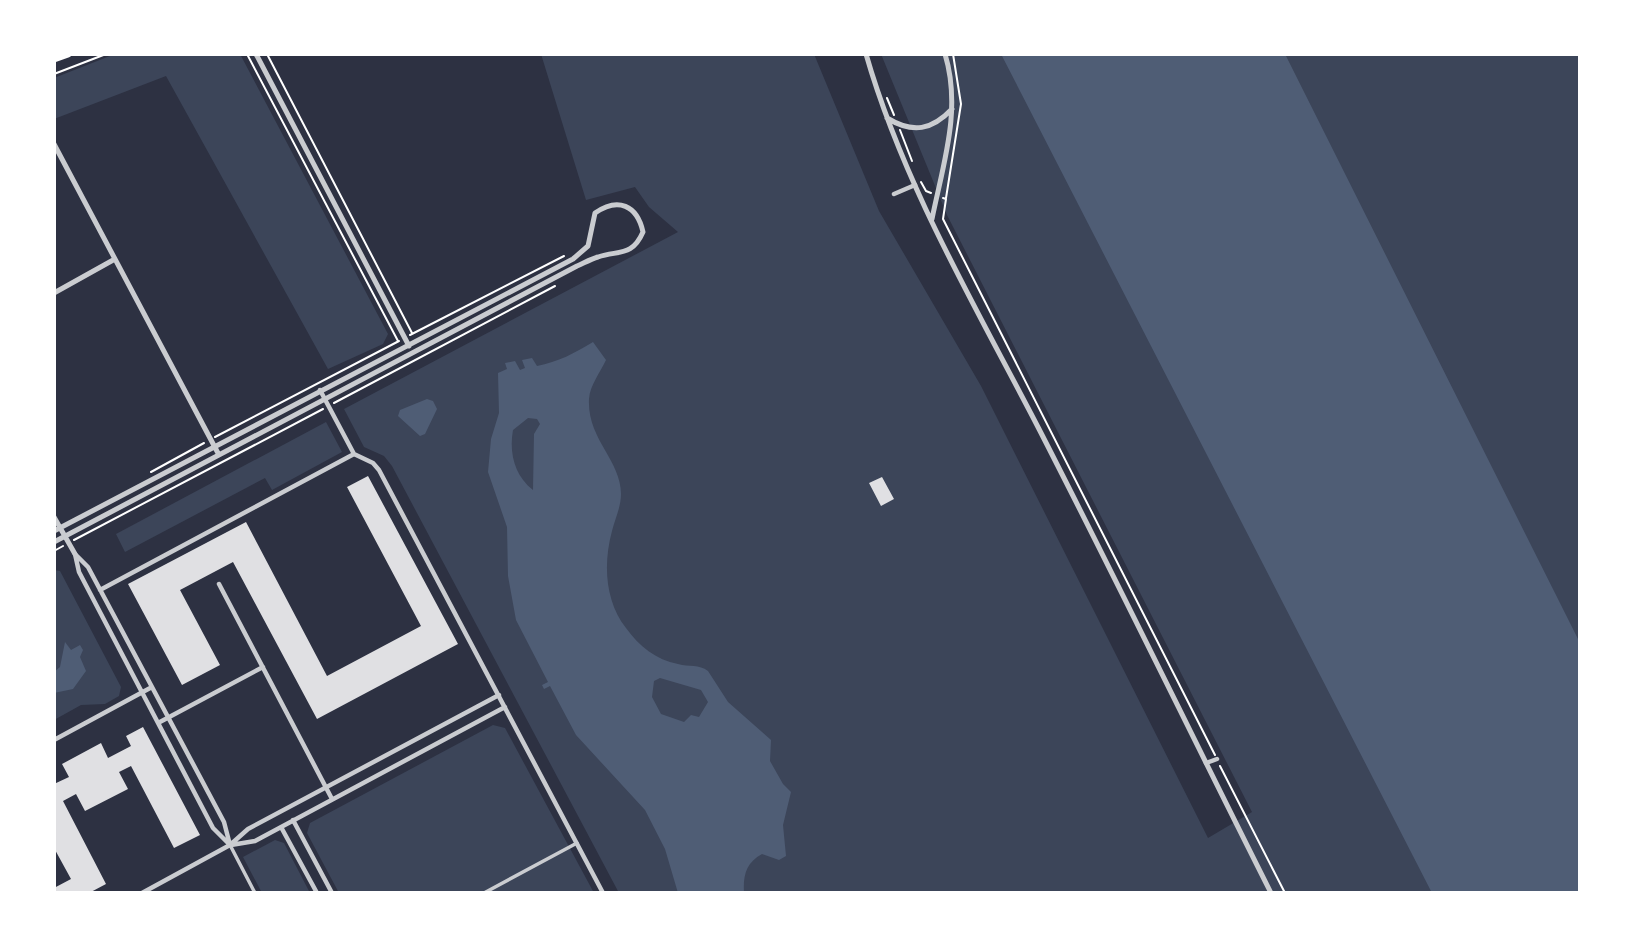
<svg xmlns="http://www.w3.org/2000/svg" width="1634" height="947" font-family="'Asap Condensed',sans-serif">
<style>
.green{fill:#3c4559}
.water{fill:#4f5d75;fill-rule:evenodd}
.building{fill:#e0e0e3}
.lines{fill:none;stroke-linecap:round;stroke-linejoin:round}
.path{stroke:#fff;stroke-width:2}
.pedestrian{stroke:#caccd0;stroke-width:3.5}
.minor{stroke:#caccd0;stroke-width:4.5}
.tertiary{stroke:#caccd0;stroke-width:5}
.primary{stroke:#fff;stroke-width:7}
</style>
<rect width="100%" height="100%" fill="#2d3142"/>
<path class="green" d="M115,54H240L388,334L383,344L328,369L166,76L54,119V78Z
M541,54H814L879,211L981,386L1208,838L1252,812L947,215L881,54H1580V893H619L392,466L384,456L364,447L344,409L678,232L649,207L635,187L586,200Z
M326,422L342,452L272,490L265,478L125,552L116,534Z
M54,570L60,571L121,687L119,696L105,704L81,705L54,720Z
M493,725L505,728L594,893H339L307,833L310,823Z
M275,840L284,843L310,893H262L243,857Z"/>
<path class="water" d="M1001,54H1285L1580,643V893H1432Z
M593,342L606,360C600,373 590,385 589,399C587,439 621,460 621,494C621,507 615,519 612,531C603,564 605,601 626,628C639,646 656,660 678,664C689,667 699,664 708,671L728,702L771,740L770,761L783,784L791,792L783,825L786,856L779,860L762,854C746,863 743,875 744,893H678L665,849L645,810L576,735L550,686L544,689L542,685L548,682L516,620L508,576L507,527L488,472L491,439L499,413L498,373L507,369L505,363L515,361L520,370L525,368L522,360L532,358L537,366C558,362 575,353 593,342ZM528,418L537,419L540,424L534,434L533,490C514,475 509,452 513,430ZM660,678L701,690L708,702L699,717L691,715L684,722L661,714L652,697L654,681Z
M427,399L433,401L437,409L425,434L420,436L398,416L400,410Z
M65,642L71,650L80,645L83,650L80,657L86,671L73,689L54,693V672L60,667Z"/>
<path class="building" d="M368,476L458,644L317,719L233,562L180,590L220,665L182,685L128,584L246,522L327,676L421,626L347,487Z
M882,477L894,499L881,506L869,483Z
M143,727L200,835L174,848L131,766L119,772L128,789L85,811L76,794L63,801L106,884L89,893H54V888L71,879L54,848V784L69,777L62,764L101,743L108,758L131,746L126,736Z"/>
<g class="lines">
<path class="path" d="M247,54L398,341
M267,54L412,333
M54,74L106,54
M887,98L894,115
M900,130L912,161
M921,182L926,191L931,193
M943,198L946,199L943,219L1215,755
M946,198L961,104L953,54
M410,335L564,256
M334,403L555,286
M215,437L399,341
M151,472L204,443
M74,540L323,409
M54,551L63,546
M1220,766L1285,893"/>
<path class="pedestrian" d="M230,845L255,893
M484,893L577,843"/>
<path class="minor" d="M894,194L915,185
M320,390L354,454
M75,554L79,572L213,828L230,845
M75,554L88,567L224,822L230,845
M219,584L332,799
M100,590L354,454L373,463L379,470L603,893
M158,723L263,667
M54,740L152,687
M1206,763L1217,759
M293,820L332,893
M281,827L317,893
M231,845L255,841L505,707
M142,893L230,845L248,829L499,695"/>
<path class="tertiary" d="M256,54L409,346
M866,54C904,186 976,307 1039,429C1118,583 1193,738 1271,893
M887,118C913,134 932,130 952,109
M54,144L219,455
M932,219C943,164 962,110 945,54
M54,293L115,259
M54,517L75,554
M54,531L573,259L588,246L595,213C618,197 637,205 643,232C632,257 619,250 598,257C591,259 584,263 577,266L54,542"/>
<path class="primary" d="M54,59L68,54"/>
</g>
<rect width="1634" height="947" fill="none" stroke="#ffffff" stroke-width="112"/>
</svg>
